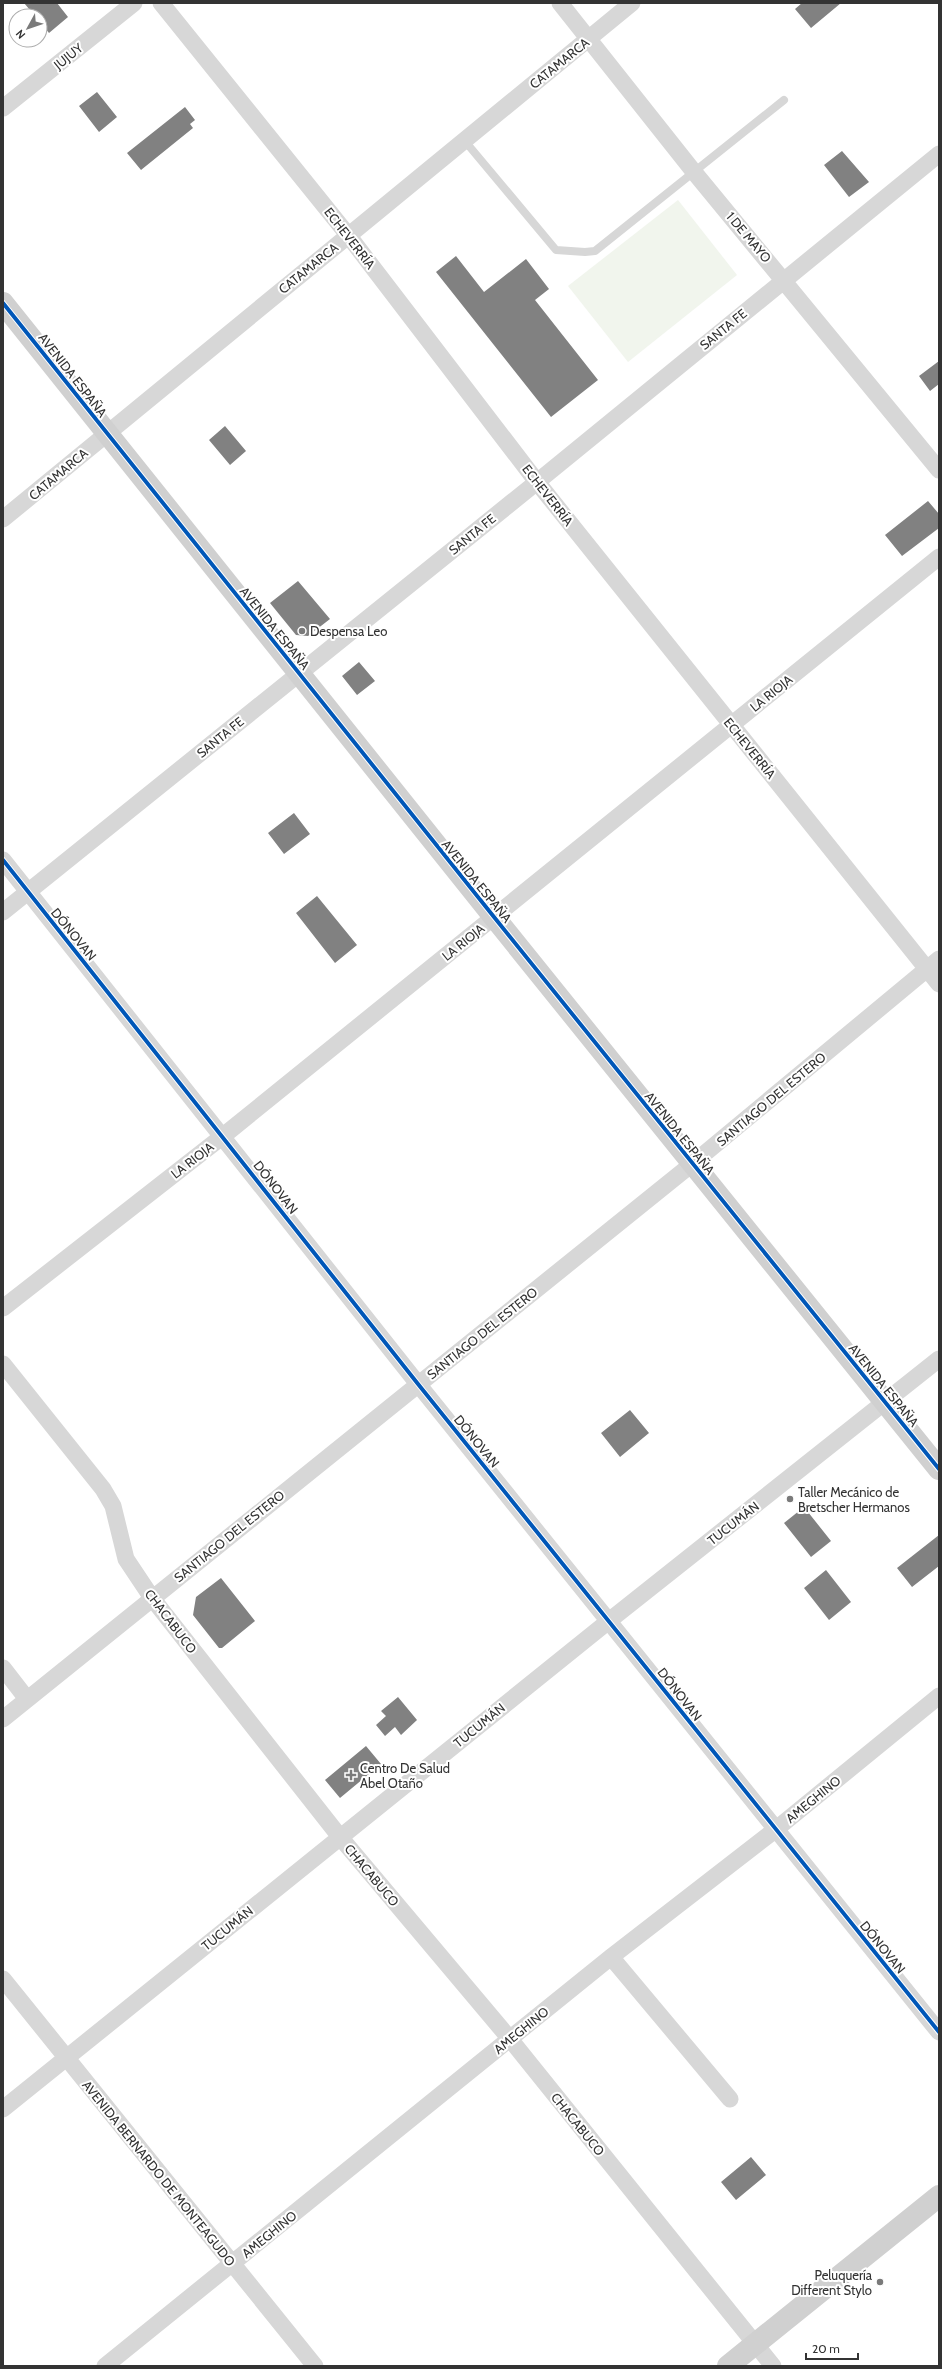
<svg xmlns="http://www.w3.org/2000/svg" width="942" height="2369" font-family="Cabin,sans-serif">
<style>
.green{fill:#f1f5ed}
.building{fill:#818181}
.lines{fill:none;stroke-linecap:round;stroke-linejoin:round}
.lane{stroke:#d7d7d7;stroke-width:8}
.street{stroke:#d7d7d7;stroke-width:17}
.secondary{stroke:#d0d0d0;stroke-width:22}
.cycleway-casing{stroke:#fff;stroke-width:6}
.cycleway{stroke:#0057b8;stroke-width:4}
.poi-dot{fill:#7a7a7a;stroke:#fff;stroke-width:1.5}
.labels{text-anchor:middle;stroke-width:4;stroke-linejoin:round;paint-order:stroke}
.street-label{font-size:13px;fill:#333;stroke:#fff}
.poi-label{font-size:13px;fill:#333;stroke:#fff;text-anchor:start}
</style>
<rect width="100%" height="100%" fill="#fff"/>
<path class="green" d="M678,200L737,275L628,362L568,286Z"/>
<path class="building" d="M24,3H57L68,17L49,33L40,22V16H35Z
M802,3H841L811,28L795,9Z
M97,92L117,117L99,132L79,106Z
M185,107L195,120L190,124L193,128L141,170L127,153Z
M842,151L869,182L849,197L824,165Z
M456,256L484,292L526,259L549,289L535,300L598,380L551,417L436,272Z
M939,361V384L930,391L919,376Z
M225,426L246,451L230,465L209,440Z
M928,501L939,514V528L902,556L885,535Z
M298,581L330,619L308,636L296,635L270,603Z
M359,662L375,681L357,695L342,676Z
M294,813L310,834L284,854L268,833Z
M317,896L357,945L335,963L296,913Z
M630,1410L649,1433L620,1457L601,1433Z
M804,1507L831,1541L811,1557L784,1523Z
M939,1535V1566L912,1587L897,1568Z
M826,1570L851,1602L829,1620L804,1588Z
M221,1578L255,1621L222,1648H219L193,1615L196,1597Z
M398,1697L417,1720L401,1735L395,1727L385,1736L376,1725L386,1716L381,1711Z
M366,1746L381,1764L340,1798L325,1780Z
M751,2157L766,2175L736,2200L721,2182Z"/>
<g class="lines">
<path class="lane" d="M464,140L556,250L585,252L595,251L784,100"/>
<path class="street" d="M161,3L348,235L537,482L939,984
M560,3L694,172L939,470
M3,108L134,3
M3,519L632,3
M3,860L418,1384L939,2032
M3,912L537,482L939,154
M3,1308L223,1136L939,557
M3,1364L103,1489L113,1506L126,1559L152,1598L340,1837L510,2039L773,2366
M3,1668L27,1699
M3,1719L692,1164L939,959
M611,1957L730,2099
M3,1979L315,2366
M3,2109L610,1620L939,1359
M105,2366L611,1957L775,1830L939,1696"/>
<path class="secondary" d="M3,303L494,917L939,1469
M728,2366L939,2196"/>
<defs>
<path id="cycleway" d="M3,303L494,917L939,1469
M3,860L418,1384L939,2032"/>
</defs>
<use href="#cycleway" class="cycleway-casing"/>
<use href="#cycleway" class="cycleway"/>
</g>
<g class="poi-dot">
<circle cx="302" cy="631" r="4"/>
<circle cx="790" cy="1499" r="4"/>
<path d="M349 1769h4v4h4v4h-4v4h-4v-4h-4v-4h4z"/>
<circle cx="880" cy="2282" r="4"/>
</g>
<g class="labels">
<g class="street-label">
<text transform="translate(68 56) rotate(-39)" y="5">JUJUY</text>
<text transform="translate(559 63) rotate(-39)" y="5">CATAMARCA</text>
<text transform="translate(749 237) rotate(50)" y="5">1 DE MAYO</text>
<text transform="translate(350 238) rotate(52)" y="5">ECHEVERRÍA</text>
<text transform="translate(308 268) rotate(-39)" y="5">CATAMARCA</text>
<text transform="translate(723 329) rotate(-39)" y="5">SANTA FE</text>
<text transform="translate(73 375) rotate(52)" y="5">AVENIDA ESPAÑA</text>
<text transform="translate(58 474) rotate(-40)" y="5">CATAMARCA</text>
<text transform="translate(548 495) rotate(52)" y="5">ECHEVERRÍA</text>
<text transform="translate(472 534) rotate(-39)" y="5">SANTA FE</text>
<text transform="translate(275 628) rotate(51)" y="5">AVENIDA ESPAÑA</text>
<text transform="translate(771 693) rotate(-39)" y="5">LA RIOJA</text>
<text transform="translate(220 737) rotate(-39)" y="5">SANTA FE</text>
<text transform="translate(750 748) rotate(51)" y="5">ECHEVERRÍA</text>
<text transform="translate(477 881) rotate(51)" y="5">AVENIDA ESPAÑA</text>
<text transform="translate(74 934) rotate(51)" y="5">DÓNOVAN</text>
<text transform="translate(463 942) rotate(-39)" y="5">LA RIOJA</text>
<text transform="translate(771 1099) rotate(-40)" y="5">SANTIAGO DEL ESTERO</text>
<text transform="translate(680 1133) rotate(51)" y="5">AVENIDA ESPAÑA</text>
<text transform="translate(192 1160) rotate(-38)" y="5">LA RIOJA</text>
<text transform="translate(276 1187) rotate(52)" y="5">DÓNOVAN</text>
<text transform="translate(482 1333) rotate(-39)" y="5">SANTIAGO DEL ESTERO</text>
<text transform="translate(884 1385) rotate(51)" y="5">AVENIDA ESPAÑA</text>
<text transform="translate(477 1441) rotate(51)" y="5">DÓNOVAN</text>
<text transform="translate(733 1523) rotate(-38)" y="5">TUCUMÁN</text>
<text transform="translate(229 1536) rotate(-39)" y="5">SANTIAGO DEL ESTERO</text>
<text transform="translate(171 1621) rotate(53)" y="5">CHACABUCO</text>
<text transform="translate(680 1694) rotate(52)" y="5">DÓNOVAN</text>
<text transform="translate(479 1725) rotate(-39)" y="5">TUCUMÁN</text>
<text transform="translate(813 1799) rotate(-39)" y="5">AMEGHINO</text>
<text transform="translate(372 1875) rotate(50)" y="5">CHACABUCO</text>
<text transform="translate(227 1928) rotate(-39)" y="5">TUCUMÁN</text>
<text transform="translate(883 1947) rotate(51)" y="5">DÓNOVAN</text>
<text transform="translate(521 2030) rotate(-39)" y="5">AMEGHINO</text>
<text transform="translate(578 2124) rotate(51)" y="5">CHACABUCO</text>
<text transform="translate(159 2173) rotate(51)" y="5">AVENIDA BERNARDO DE MONTEAGUDO</text>
<text transform="translate(269 2234) rotate(-39)" y="5">AMEGHINO</text>
</g>
<g class="poi-label">
<text x="310" y="636">Despensa Leo</text>
<text x="798" y="1497">Taller Mecánico de<tspan x="798" dy="15">Bretscher Hermanos</tspan></text>
<text x="360" y="1773">Centro De Salud<tspan x="360" dy="15">Abel Otaño</tspan></text>
<text x="872" y="2280" text-anchor="end">Peluquería<tspan x="872" dy="15">Different Stylo</tspan></text>
</g>
</g>
<rect width="942" height="2369" fill="none" stroke="#333333" stroke-width="8"/>
<g transform="translate(28 28) rotate(230)"><circle r="19" fill="#ffffff" stroke="#adadad"/>
<path d="M0-3L7 15L0 10L-7 15Z" fill="#7a7a7a"/>
<text y="-6" font-size="11" font-weight="bold" text-anchor="middle" fill="#333333">N</text>
</g>
<path d="M806 2353v6h52v-6" fill="none" stroke="#333333" stroke-width="2"/>
<text x="812" y="2353" font-size="12" fill="#333333" stroke="#ffffff" stroke-width="3" paint-order="stroke">20 m</text>
</svg>
